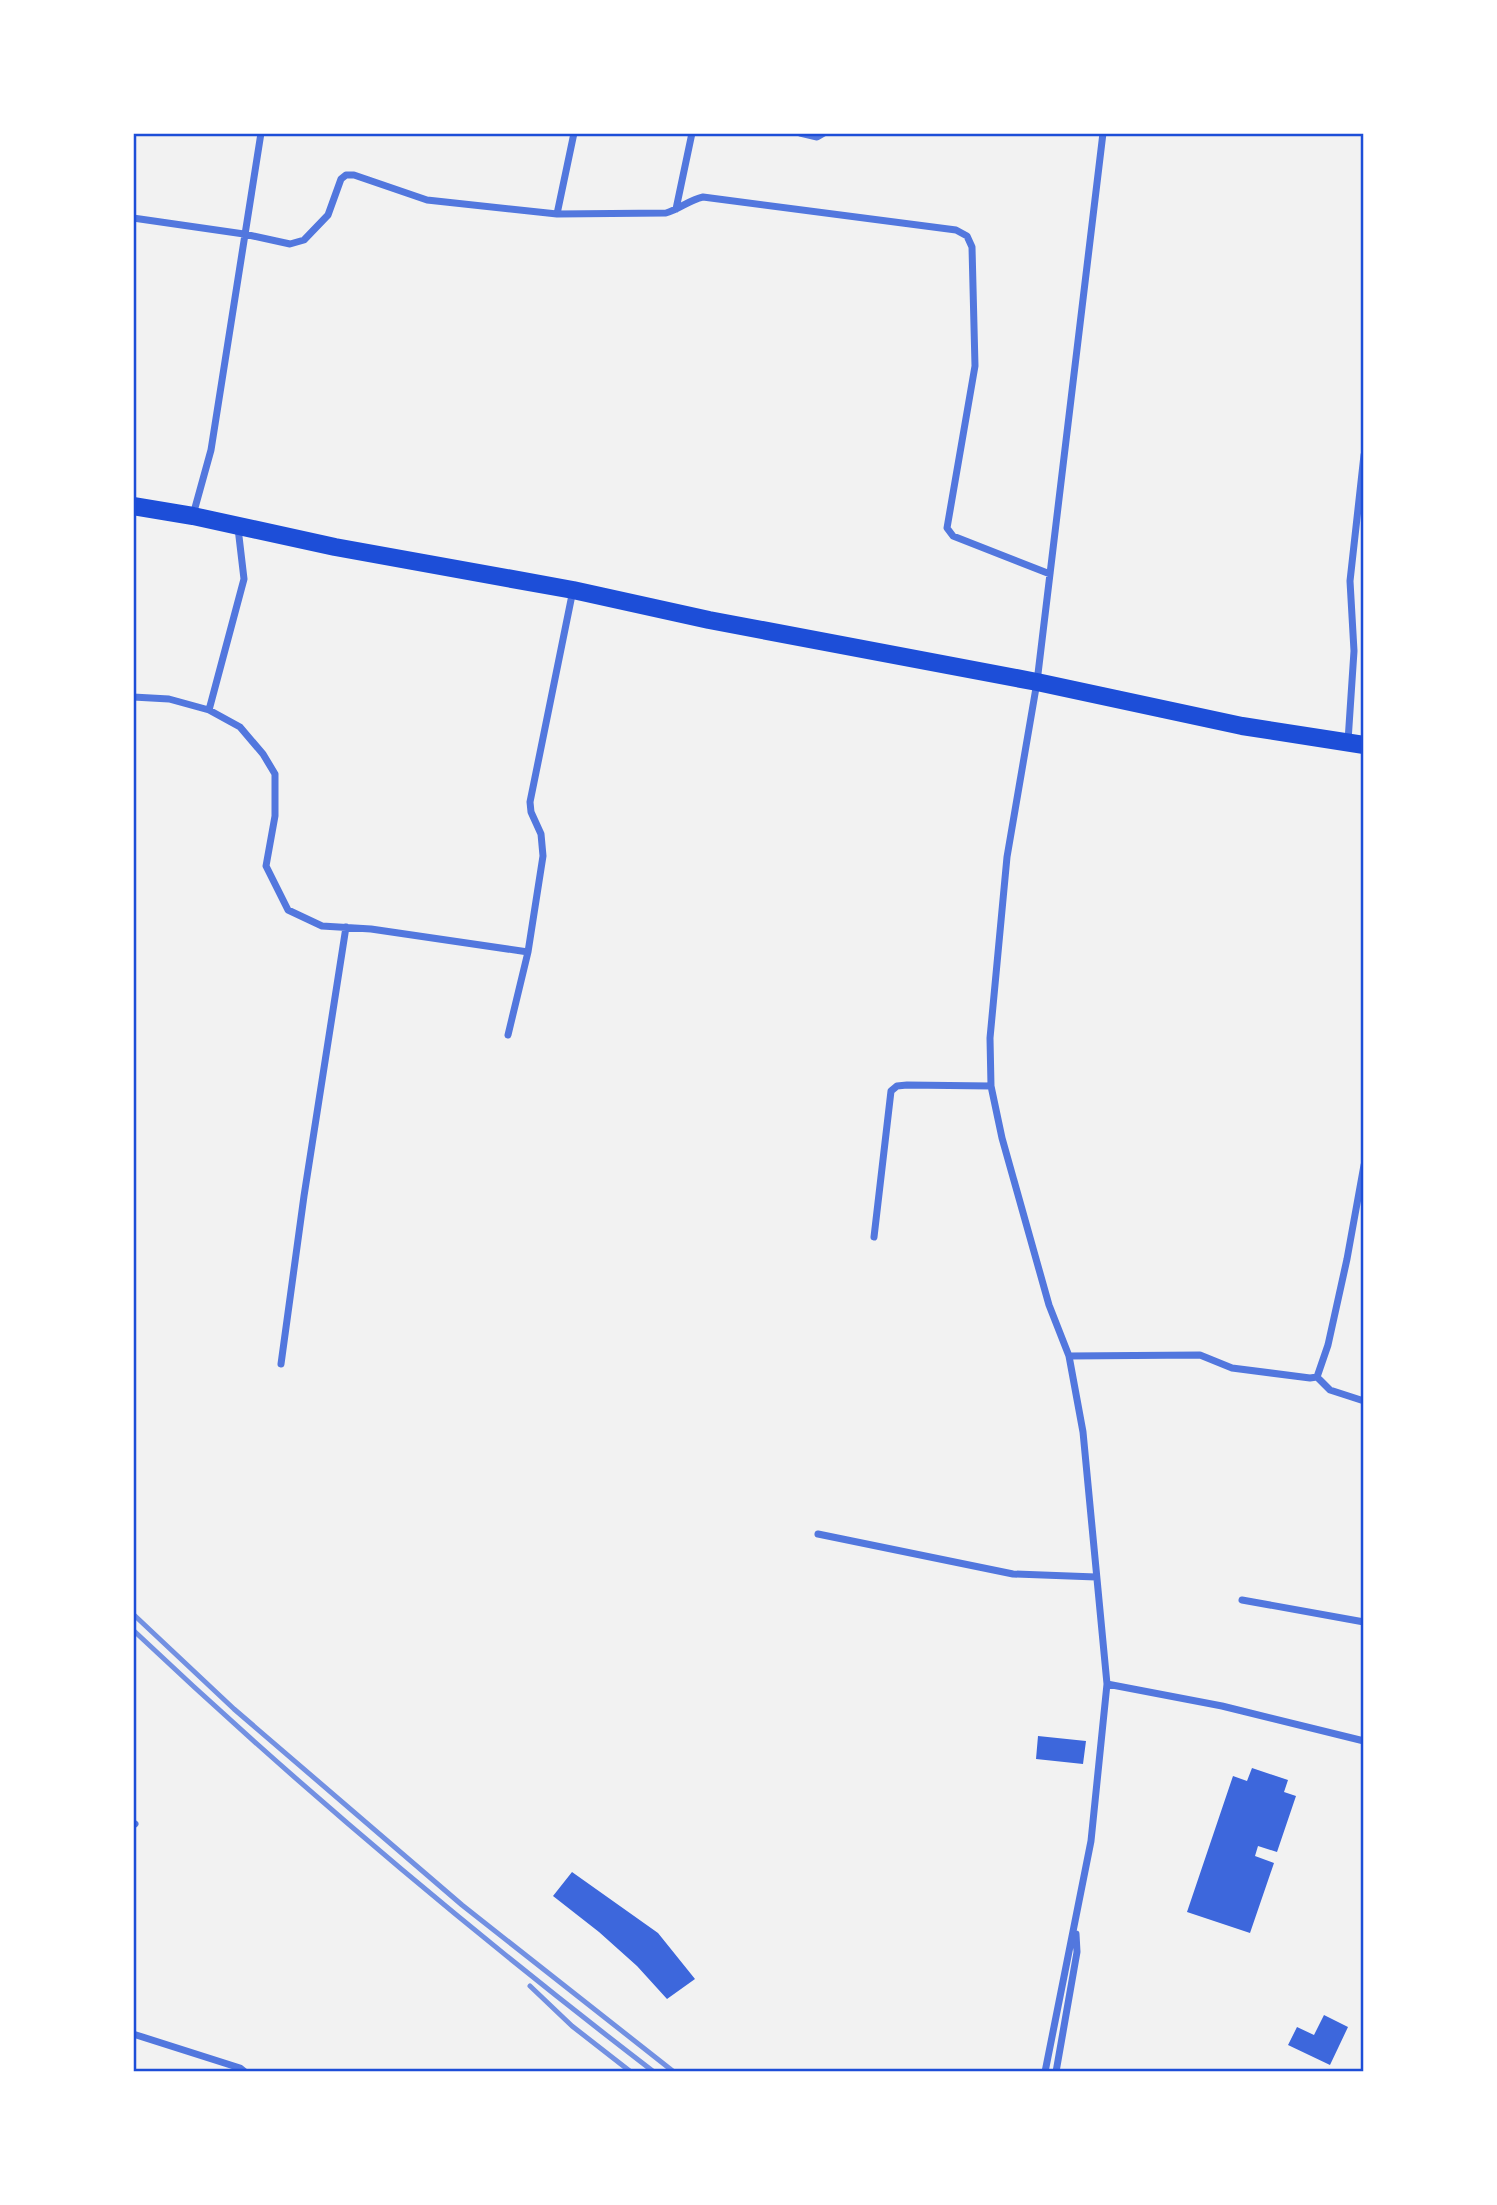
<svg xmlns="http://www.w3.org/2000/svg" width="1497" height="2205" font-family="Mulish,sans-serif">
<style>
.building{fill:#3d67dc}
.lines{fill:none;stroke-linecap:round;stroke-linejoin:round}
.minor{stroke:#5277de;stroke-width:7}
.primary{stroke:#1d4ed8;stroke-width:18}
.rail{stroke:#7290e2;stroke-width:5}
.neatline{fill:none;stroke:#1d4ed8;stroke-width:2.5}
</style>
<rect width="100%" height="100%" fill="#f2f2f2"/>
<path class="building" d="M1038,1736L1086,1741L1083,1764L1036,1759Z
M1252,1768L1288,1780L1284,1792L1296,1796L1277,1852L1258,1846L1255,1856L1274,1863L1250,1933L1187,1912L1233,1776L1247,1781Z
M572,1872L658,1933L695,1979L667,1999L637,1966L599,1932L553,1896Z
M1324,2015L1348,2027L1330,2065L1288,2045L1297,2027L1314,2035Z"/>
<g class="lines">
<path class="minor" d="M800,133L817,137L824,133
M676,209L692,133
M557,214L574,133
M133,218L244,234L290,244L304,240L328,215L341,179L346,175H354L427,200L557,214L666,213C680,209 689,200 703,197L956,230L967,236L972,247L975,366L947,528L953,536L1050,574
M193,515L211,450L261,133
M133,697L169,699L209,710L240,727L263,754L275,774V816L266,866L288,910L322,926L371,929L528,952
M209,710L244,579L238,528
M1348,741L1354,651L1350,581L1364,455
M508,1035L528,952L543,856L541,834L531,812L530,802L573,590
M874,1237L891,1091L897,1086L907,1085L991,1086
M1069,1356L1200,1355L1232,1368L1310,1378L1317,1377L1328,1345L1347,1259L1364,1165
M281,1364L304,1196L346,927
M1317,1377L1330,1390L1364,1401
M818,1534L1013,1574L1096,1577
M1242,1600L1364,1622
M1107,1684L1222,1706L1364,1741
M133,1823L135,1824
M133,2034L240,2068L245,2072
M1045,2072L1091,1841L1107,1684L1083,1432L1069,1356L1049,1305L1002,1138L991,1086L990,1038L1007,857L1037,682L1103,133
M1056,2072L1077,1952L1076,1934"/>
<path class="primary" d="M133,506L193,516L335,547L573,590L709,620L1037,682L1242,726L1364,745"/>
<path class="rail" d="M133,1614L234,1709L462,1905L674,2072
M133,1630C299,1787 473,1933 654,2072
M530,1986L572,2026L631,2072"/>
</g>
<rect width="1497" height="2205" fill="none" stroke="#ffffff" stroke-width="270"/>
<rect x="135" y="135" width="1227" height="1935" class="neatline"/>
</svg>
